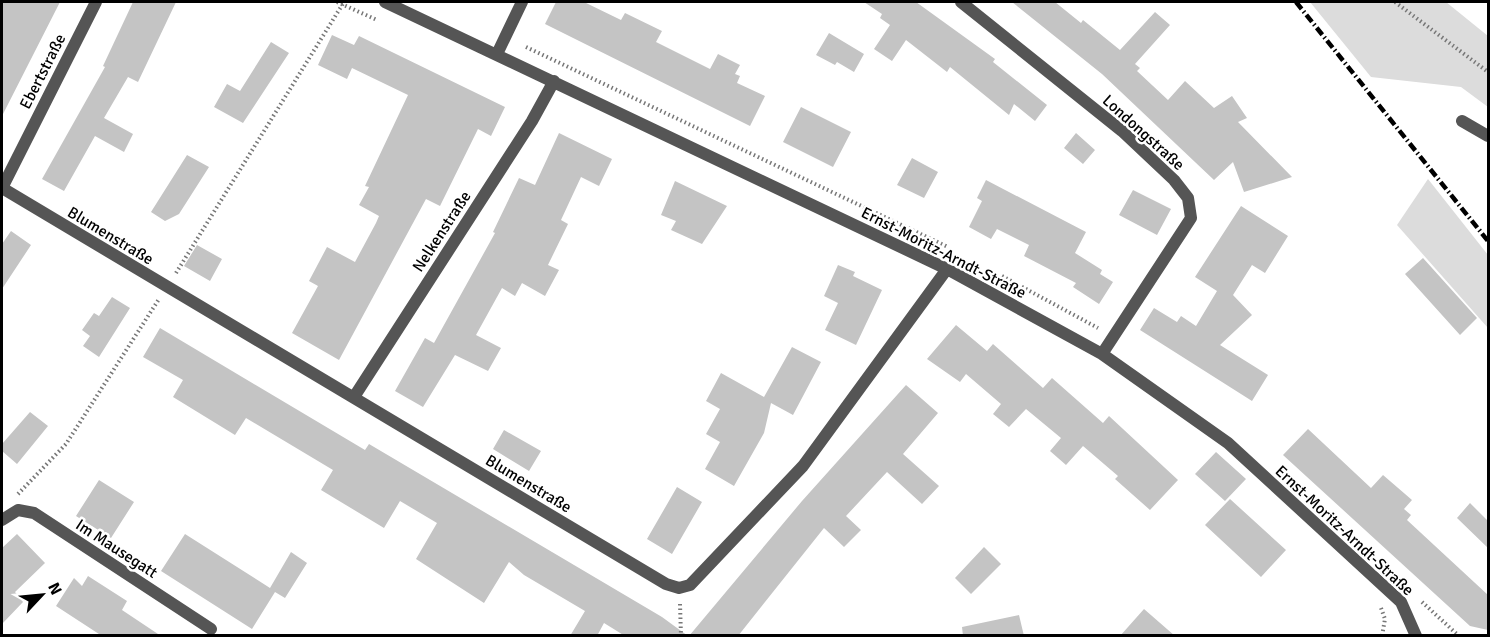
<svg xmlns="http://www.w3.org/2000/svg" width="1490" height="637" font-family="Signika,sans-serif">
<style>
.green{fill:#dcdcdc}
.building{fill:#c4c4c4}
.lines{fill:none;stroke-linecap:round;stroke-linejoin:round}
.path{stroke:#777;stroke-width:4;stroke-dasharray:1.5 3;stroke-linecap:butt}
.lane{stroke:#555;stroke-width:12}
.street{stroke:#555;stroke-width:12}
.rail{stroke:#000;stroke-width:4.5;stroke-dasharray:9 3 1.5 3;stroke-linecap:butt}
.labels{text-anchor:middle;stroke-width:5;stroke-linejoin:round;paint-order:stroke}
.street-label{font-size:16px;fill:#000;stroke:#fff}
</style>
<rect width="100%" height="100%" fill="#fff"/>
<path class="green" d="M1310,2H1446L1488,36V107L1461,87L1371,77Z
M1428,179L1488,255V328L1397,225Z"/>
<path class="building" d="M2,2H60L2,116Z
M133,2H176L138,82L128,77L104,118L133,134L124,152L95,136L64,191L42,179L105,67L103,66Z
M556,2H584L621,20L625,13L662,31L656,42L710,69L718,54L740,65L735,74L740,76L737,83L765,96L750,126L545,24Z
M864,2H916L995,59L993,62L1047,105L1035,121L1014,104L1009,115L950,67L947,72L906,40L892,61L874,49L890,25L880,18L882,14Z
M1012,2H1055L1081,23L1083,20L1120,50L1155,12L1170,25L1135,64L1140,68L1137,71L1168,100L1185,81L1214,108L1232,96L1247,118L1238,122L1292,177L1244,192L1233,162L1214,180L1102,74Z
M829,33L864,54L854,72L837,62L835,65L816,55Z
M332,35L354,45L359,36L505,107L491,136L478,129L440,206L426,199L339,360L292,333L318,286L309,281L327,247L355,262L376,223L379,216L359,205L369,187L365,186L408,95L352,68L347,79L318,65Z
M271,42L289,53L243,123L214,107L227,84L240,91Z
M801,107L851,132L833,167L783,142Z
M559,133L612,159L599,186L581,177L561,220L568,224L548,265L559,270L545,296L522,283L515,296L502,288L476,335L501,348L488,371L455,355L423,407L395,391L425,338L434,343L495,233L493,232L519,178L535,185Z
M1076,133L1095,150L1083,164L1064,148Z
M187,155L209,167L179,214L165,221L151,212Z
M912,158L938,172L924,198L897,185Z
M986,180L1086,232L1075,253L1102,270L1100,274L1113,282L1099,304L1073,287L1076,283L1024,256L1029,245L997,229L991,239L969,227L982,201L977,198Z
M675,181L727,206L702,244L671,230L676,221L661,215Z
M1133,190L1171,209L1157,235L1119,215Z
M1241,206L1288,236L1265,273L1252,265L1233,295L1252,315L1220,345L1268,375L1252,401L1140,330L1154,308L1177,322L1181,316L1196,326L1217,291L1195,277Z
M11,231L31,245L2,289V244Z
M197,245L222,259L210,281L184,266Z
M1423,258L1477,318L1460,335L1405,274Z
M838,265L855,272L853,276L882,290L856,345L825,330L838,303L824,296Z
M112,297L130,308L99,357L83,346L90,336L82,330L94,313L99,316Z
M956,325L987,351L993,344L1043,388L1052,378L1103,423L1109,416L1178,480L1150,510L1115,479L1118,476L1083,446L1066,465L1050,451L1061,438L1026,409L1009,427L993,414L1001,404L966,374L960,382L927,359Z
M160,328L365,450L369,444L662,617L688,636H625L604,623L597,636H570L585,611L524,575L509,562L484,603L416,559L437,523L400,501L384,528L321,490L333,470L246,418L235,435L173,397L183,380L143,357Z
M792,347L821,362L793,415L771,403L764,433L734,486L705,469L720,442L706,434L720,409L706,401L721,373L764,397Z
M906,385L938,413L903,454L939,486L922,504L887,472L846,516L861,530L844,547L824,528L738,636H689L802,501Z
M30,412L48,426L17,464L2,451V444Z
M1308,429L1371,488L1383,475L1412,500L1404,509L1411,515L1407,520L1488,595V630L1470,626L1283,455Z
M504,430L541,451L529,471L493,449Z
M1216,452L1246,479L1225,501L1195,474Z
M99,480L134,502L111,538L76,516Z
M677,487L702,502L672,554L647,539Z
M1230,499L1286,550L1261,577L1205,525Z
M1470,503L1488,521V548L1457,518Z
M17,534L45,563L15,592L23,602L2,624V548Z
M185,534L270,588L291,552L307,563L285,598L275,592L252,629L161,571Z
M984,547L1001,564L971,594L955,578Z
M88,576L127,601L122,610L161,636H102L56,606L74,578L82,586Z
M1144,609L1175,636H1120Z
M1019,615L1024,636H963L962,627Z"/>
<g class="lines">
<path class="path" d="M337,2L377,20
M1395,2L1488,72
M526,47L948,247
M176,273L344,2
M1002,276L1098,328
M18,494L66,444L159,299
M1422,602L1459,636
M680,604L681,636
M1381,608L1385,619L1382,636"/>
<path class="lane" d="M1462,121L1488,136"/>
<path class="street" d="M96,2L2,188L666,584L679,588L690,585L803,466L947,269
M385,2L947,269L1102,354L1228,443L1401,602L1416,636
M961,2L1122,131L1174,180L1188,198L1191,218L1102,354
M497,54L522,2
M354,397L532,121L554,81
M2,520L18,510L34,513L211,629"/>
<path class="rail" d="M1296,2L1488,241"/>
</g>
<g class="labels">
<g class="street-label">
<text transform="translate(42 71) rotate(-63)" y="6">Ebertstraße</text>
<text transform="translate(1144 132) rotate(42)" y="6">Londongstraße</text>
<text transform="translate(441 231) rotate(-57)" y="6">Nelkenstraße</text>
<text transform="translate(111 235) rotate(31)" y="6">Blumenstraße</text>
<text transform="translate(944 252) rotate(27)" y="6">Ernst-Moritz-Arndt-Straße</text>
<text transform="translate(529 483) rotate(31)" y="6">Blumenstraße</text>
<text transform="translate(1345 530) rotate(43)" y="6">Ernst-Moritz-Arndt-Straße</text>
<text transform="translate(117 548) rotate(33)" y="6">Im Mausegatt</text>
</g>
</g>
<rect width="1490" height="637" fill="none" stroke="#000000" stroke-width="6"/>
<g transform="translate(42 595) rotate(64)" stroke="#ffffff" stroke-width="4.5" paint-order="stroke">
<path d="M0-4.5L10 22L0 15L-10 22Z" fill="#000000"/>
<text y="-9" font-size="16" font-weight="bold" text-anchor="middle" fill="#000000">N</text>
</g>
</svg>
